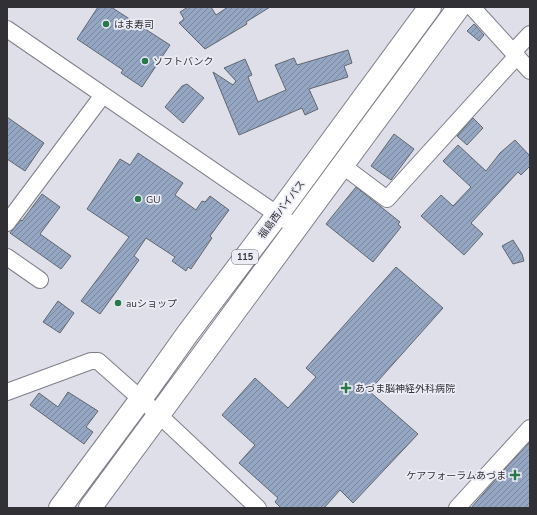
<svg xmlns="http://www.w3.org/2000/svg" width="537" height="515" font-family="'Nunito Sans','Noto Sans JP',sans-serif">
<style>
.building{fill:url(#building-hatch);stroke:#62676f}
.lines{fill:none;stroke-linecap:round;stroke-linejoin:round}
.minor-casing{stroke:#7e7f89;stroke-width:18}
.highway-casing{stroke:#7e7f89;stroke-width:24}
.minor{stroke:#fff;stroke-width:16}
.highway{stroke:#fff;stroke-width:22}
.poi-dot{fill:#297849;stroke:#ececf7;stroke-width:1.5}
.labels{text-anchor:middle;stroke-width:3.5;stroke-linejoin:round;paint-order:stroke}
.shield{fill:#ececf7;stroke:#69696f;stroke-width:1}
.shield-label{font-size:9px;font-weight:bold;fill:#313135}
.poi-label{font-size:10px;fill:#313135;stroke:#ececf7;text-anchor:start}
.street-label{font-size:10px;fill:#313135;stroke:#ececf7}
</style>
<defs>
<pattern id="building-hatch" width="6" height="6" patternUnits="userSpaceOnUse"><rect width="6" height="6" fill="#94a6c1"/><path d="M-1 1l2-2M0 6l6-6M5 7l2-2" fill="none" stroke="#79889e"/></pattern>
</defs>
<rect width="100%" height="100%" fill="#dfdfea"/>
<path class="building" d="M98,7H111L170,45L142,87L121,73L123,70L77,39Z
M188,7H211L216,15L228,7H270L246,22L247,24L205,49L179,23L184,19L180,12Z
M474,24L484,35L479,41L467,31Z
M348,50L352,63L344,66L348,77L309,89L318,109L305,115L302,108L239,135L213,72L233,85L236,81L224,68L245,59L252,75L248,77L258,102L286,90L275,65L294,58L297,65Z
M187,84L204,98L183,123L165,107L182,86Z
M7,117L44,143L25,171L7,159Z
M473,118L483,128L467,145L457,136Z
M394,134L414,149L391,180L371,166Z
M515,140L530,156V166L521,175L518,172L471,223L483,234L464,255L421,216L441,195L453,206L471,187L443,161L458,145L486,171L500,153Z
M138,153L183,183L175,195L196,210L202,201L205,202L210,196L229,210L210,236L212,238L191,269L188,267L186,271L172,261L175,257L146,238L134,256L139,260L100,314L81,301L129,237L87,209L120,159L130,165Z
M356,187L400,222L398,224L401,227L373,262L326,224Z
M42,194L60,207L40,234L71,256L61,269L10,233L21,220L22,221Z
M513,240L522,254L524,261L513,264L502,246Z
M396,267L443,308L369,391L418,434L353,503L340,490L324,508H281L275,502L278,498L239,463L255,445L222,415L255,378L288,408L316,377L306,368Z
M58,301L74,313L60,333L43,322Z
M68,392L98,411L86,427L93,432L84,444L30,405L39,393L58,407Z
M530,442V508H471L503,471Z"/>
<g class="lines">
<defs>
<path id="minor" d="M472,7L530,71
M7,29L297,228
M513,52L530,34
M343,166L387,199L517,56
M7,223L103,95
M7,257L40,280
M7,392L91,361H98L159,415L258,508
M457,508L530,428"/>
<path id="highway" d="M60,508L141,399L188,333L278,214L430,7
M90,508L459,7"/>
</defs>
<use href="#minor" class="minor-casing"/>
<use href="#highway" class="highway-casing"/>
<use href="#minor" class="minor"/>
<use href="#highway" class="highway"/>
</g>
<g class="poi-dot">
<circle cx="106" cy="24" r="4"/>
<circle cx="145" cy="61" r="4"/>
<circle cx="138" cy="199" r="4"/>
<circle cx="118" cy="303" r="4"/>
<path d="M344 382h4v4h4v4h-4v4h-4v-4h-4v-4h4z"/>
<path d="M513 469h4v4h4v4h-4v4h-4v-4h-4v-4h4z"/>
</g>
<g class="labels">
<rect class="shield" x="232" y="250" width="26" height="14" rx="3"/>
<g class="shield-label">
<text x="245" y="260">115</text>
</g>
<g class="poi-label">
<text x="114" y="28">はま寿司</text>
<text x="153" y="65">ソフトバンク</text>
<text x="146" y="203">GU</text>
<text x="126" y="307">auショップ</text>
<text x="355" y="392">あづま脳神経外科病院</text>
<text x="506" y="479" text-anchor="end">ケアフォーラムあづま</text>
</g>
<g class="street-label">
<text transform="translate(281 209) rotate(-53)" y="4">福島西バイパス</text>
</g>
</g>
<rect width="537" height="515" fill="none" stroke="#313135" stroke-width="16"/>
</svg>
